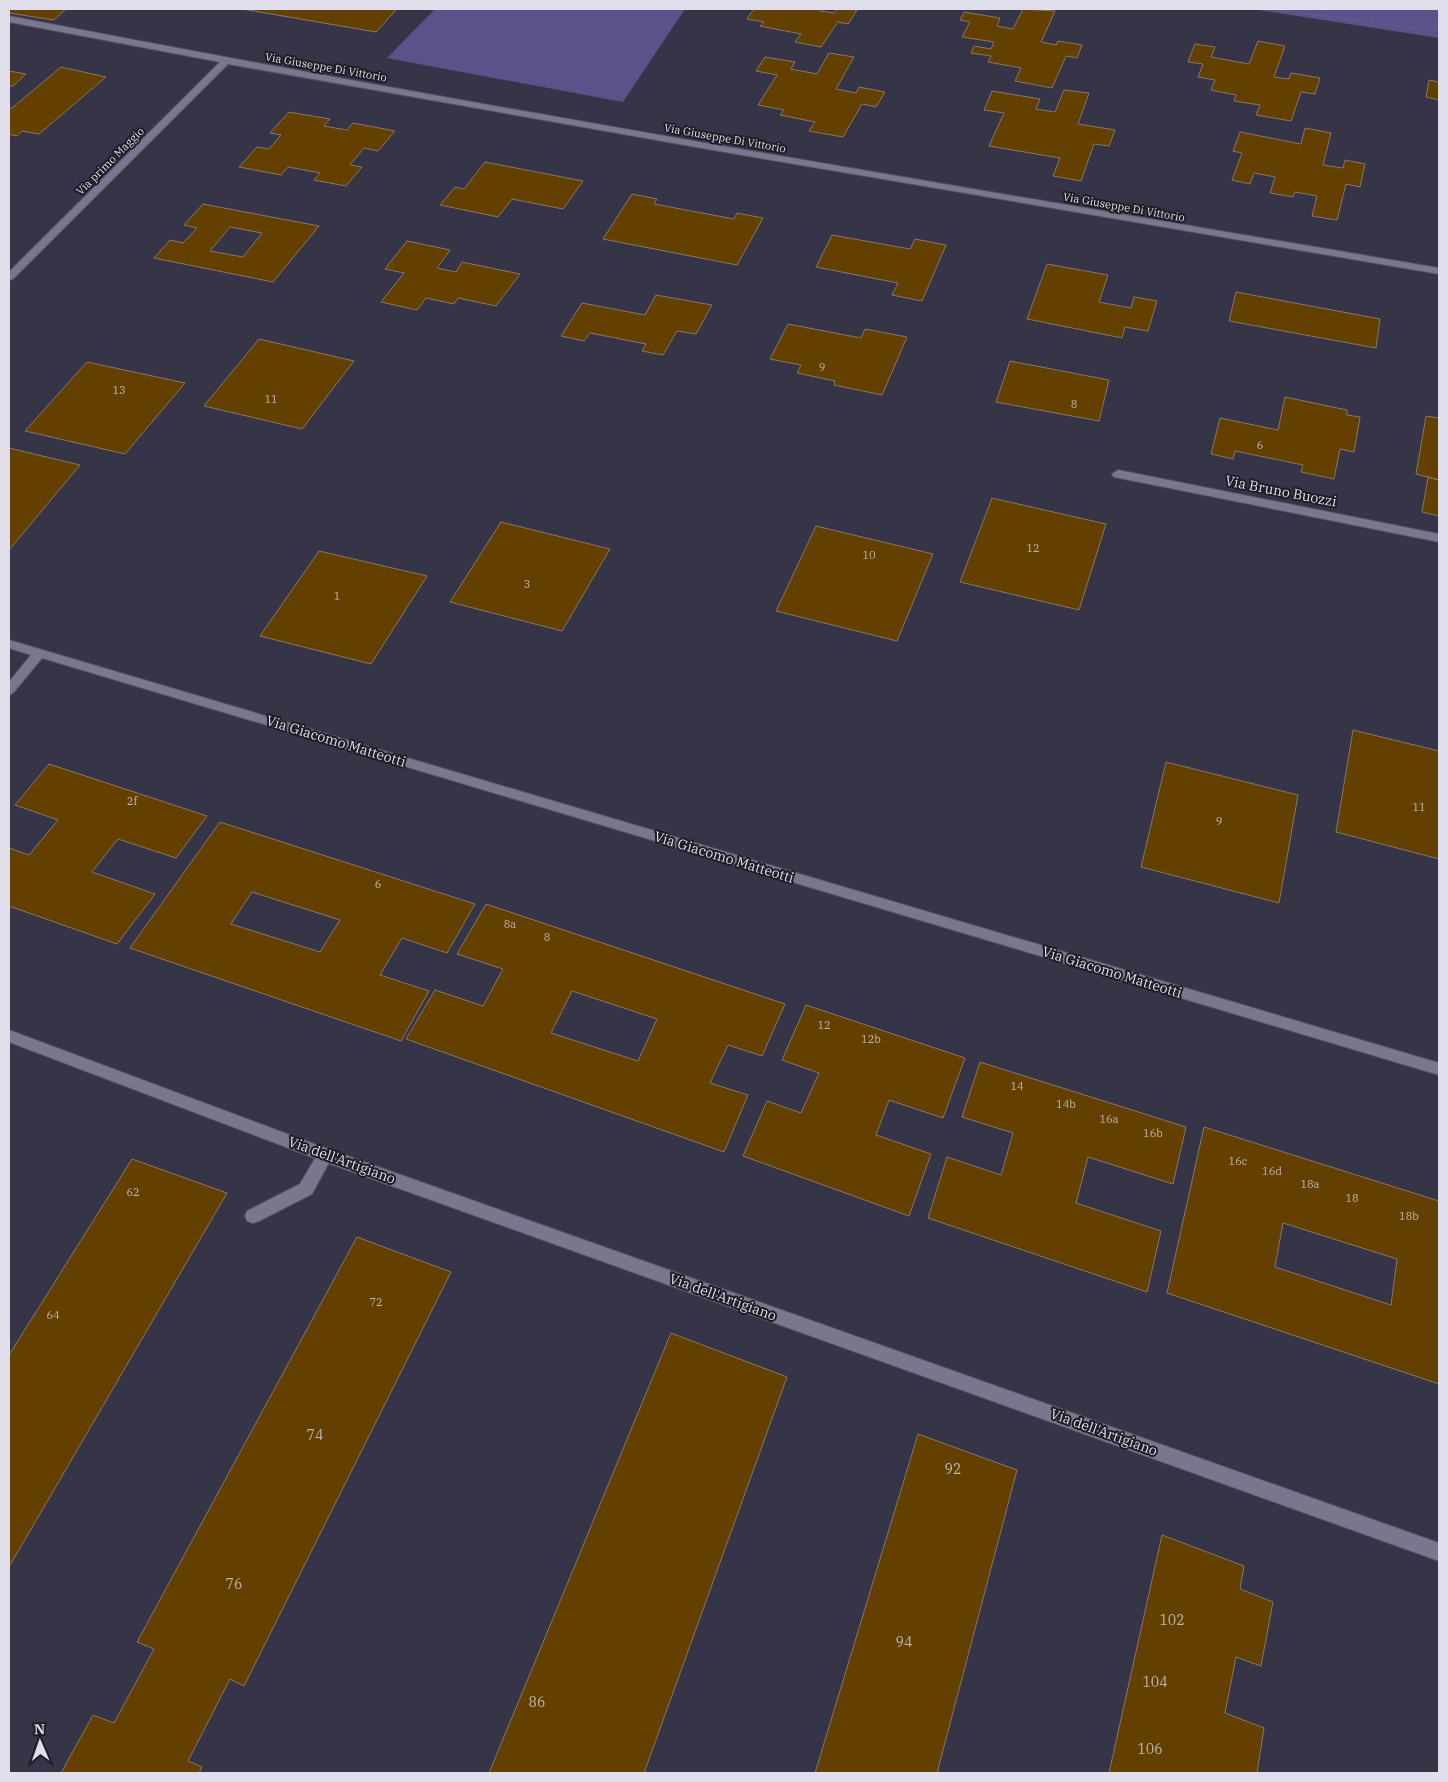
<svg xmlns="http://www.w3.org/2000/svg" width="1448" height="1782" font-family="'IBM Plex Serif',serif">
<style>
.green{fill:#5a538b}
.building{fill:#634000;stroke:#867865;fill-rule:evenodd}
.lines{fill:none;stroke-linecap:round;stroke-linejoin:round}
.service-casing{stroke:#535262;stroke-width:2}
.minor-casing{stroke:#535262;stroke-width:2}
.path{stroke:#747383;stroke-width:2;stroke-dasharray:0.5 2.5;stroke-linecap:butt}
.service{fill:#79778d;fill-rule:evenodd}
.minor{fill:#79778d;fill-rule:evenodd}
.labels{text-anchor:middle;stroke-width:4;stroke-linejoin:round;paint-order:stroke}
.far-street-label{font-size:11px;fill:#dfdeea;stroke:#1e1d26}
.number-label{font-size:11px;fill:#c0b6b0}
.street-label{font-size:14px;fill:#dfdeea;stroke:#1e1d26}
.near-number-label{font-size:14px;fill:#c0b6b0}
</style>
<rect width="100%" height="100%" fill="#363447"/>
<path class="green" d="M435,9H685L623,102L387,58Z
M1252,9H1439V38Z"/>
<path class="building" d="M9,9H66L54,20L9,13Z
M242,9H397L376,32Z
M754,9H822L820,11L834,13L837,9L857,10L848,24L838,22L821,47L795,42L801,34L760,26L764,22L747,19Z
M1023,9L1055,11L1041,42L1056,45L1058,41L1082,45L1077,58L1066,56L1052,88L1015,81L1021,68L988,62L991,56L971,53L974,46L991,49L994,42L962,37L970,22L960,20L964,12L1000,18L997,26L1013,29Z
M1258,41L1285,46L1274,77L1289,79L1291,73L1320,78L1315,94L1301,92L1291,121L1256,115L1260,105L1234,101L1236,95L1211,90L1215,80L1198,77L1203,64L1188,62L1195,44L1215,47L1211,57L1249,64Z
M829,53L854,57L836,89L856,93L859,87L885,92L876,107L862,104L843,137L809,131L815,122L780,115L784,110L758,105L777,75L756,71L765,57L795,62L791,69L817,74Z
M61,67L106,77L39,134L22,131L17,136L9,134V108H12Z
M9,71L26,74L13,86H9Z
M1429,80L1439,82V100L1426,97Z
M1064,90L1089,93L1078,124L1115,130L1109,146L1094,144L1081,181L1053,176L1060,158L989,146L1004,113L984,110L992,91L1040,99L1036,109L1055,112Z
M289,112L330,119L324,126L347,130L353,123L395,131L378,151L364,148L350,165L362,167L346,186L314,180L320,173L288,167L281,175L239,167L257,147L269,149L281,135L270,133Z
M1305,128L1331,133L1323,165L1343,168L1345,160L1365,164L1360,187L1346,184L1337,220L1312,216L1317,196L1295,192L1293,197L1270,193L1275,177L1254,173L1250,184L1232,180L1242,153L1233,151L1240,132L1301,144Z
M485,162L583,181L563,209L512,199L498,217L440,205L455,187L464,189Z
M632,194L657,199L654,204L734,219L737,213L763,218L737,265L603,239Z
M203,204L319,226L273,282L154,258L170,240L183,243L197,228L184,225ZM230,227L262,233L243,257L210,251Z
M832,235L910,249L915,239L946,245L922,301L892,295L898,283L816,267Z
M407,241L450,250L437,268L456,272L462,262L520,274L496,306L458,298L454,304L426,298L417,310L381,302L404,273L385,269Z
M1047,264L1108,275L1099,302L1131,308L1134,297L1157,301L1148,331L1125,327L1122,338L1027,319Z
M1236,292L1380,319L1376,348L1229,321Z
M656,295L712,305L696,334L677,331L663,355L642,351L646,344L590,333L584,341L561,336L582,303L645,315Z
M788,324L861,338L865,329L907,337L882,395L834,385L835,381L797,373L801,365L770,359Z
M259,339L354,361L302,429L204,406Z
M1010,361L1109,380L1099,421L996,402Z
M87,362L185,383L125,454L25,431Z
M1285,397L1347,410V415L1360,417L1354,452L1340,449L1334,479L1301,472L1303,465L1235,451L1233,459L1211,454L1220,418L1278,430Z
M1426,416L1439,418V480L1416,474Z
M9,448L80,465L9,550Z
M1428,477L1439,480V516L1422,512Z
M992,498L1106,524L1079,610L960,582Z
M501,522L610,549L562,631L450,602Z
M816,526L933,554L897,641L776,611Z
M319,551L427,576L371,664L260,636Z
M1353,730L1439,751V859L1336,832Z
M1166,762L1298,795L1279,903L1141,867Z
M49,764L207,816L176,858L118,839L92,872L155,894L117,944L9,906V848L29,855L58,820L15,805Z
M220,822L475,904L447,953L402,938L380,975L429,991L401,1041L130,948ZM252,892L340,920L320,952L231,924Z
M486,904L785,1004L762,1056L728,1045L710,1083L748,1095L724,1152L406,1039L435,990L483,1006L503,969L457,954ZM572,991L657,1019L638,1061L551,1033Z
M806,1005L965,1058L943,1118L889,1100L876,1135L931,1154L909,1216L743,1156L767,1101L801,1113L819,1073L782,1060Z
M980,1062L1186,1127L1173,1184L1088,1157L1076,1203L1161,1231L1147,1292L928,1218L947,1157L1001,1175L1013,1133L962,1117Z
M1204,1127L1439,1201V1384L1167,1293ZM1283,1223L1397,1259L1391,1305L1275,1267Z
M132,1159L227,1193L9,1567V1355Z
M357,1237L451,1272L244,1686L230,1679L188,1761L202,1767L199,1773H61L93,1715L114,1723L154,1649L137,1642Z
M671,1333L787,1377L644,1773H489Z
M918,1434L1017,1470L937,1773H815Z
M1162,1535L1244,1566L1240,1589L1273,1602L1261,1666L1236,1657L1225,1713L1264,1728L1257,1773H1109Z"/>
<g class="lines">
<defs>
<path id="service" d="M325,1148L330,1150L333,1155L312,1194L259,1221L253,1223L247,1221L245,1216L247,1211L300,1184L320,1150Z"/>
<path id="minor" d="M9,16C484,108 962,187 1439,268V274L707,149L228,64L13,279L9,280V272L220,62L9,22Z
M1118,470L1439,534V542L1114,477L1112,474Z
M9,640L1439,1063V1075L42,658L13,693L9,695V682L31,655L9,648Z
M9,1030L325,1148L1439,1543V1561L325,1162L9,1042Z"/>
</defs>
<use href="#service" class="service-casing"/>
<use href="#minor" class="minor-casing"/>
<path class="path" d="M1275,9L1439,32"/>
<use href="#service" class="service"/>
<use href="#minor" class="minor"/>
</g>
<g class="labels">
<g class="far-street-label">
<text transform="translate(326 67) rotate(10)" y="4">Via Giuseppe Di Vittorio</text>
<text transform="translate(725 138) rotate(10)" y="4">Via Giuseppe Di Vittorio</text>
<text transform="translate(110 161) rotate(-45)" y="4">Via primo Maggio</text>
<text transform="translate(1124 207) rotate(10)" y="4">Via Giuseppe Di Vittorio</text>
</g>
<g class="number-label">
<text x="822" y="371">9</text>
<text x="119" y="394">13</text>
<text x="271" y="403">11</text>
<text x="1074" y="408">8</text>
<text x="1260" y="449">6</text>
<text x="1033" y="552">12</text>
<text x="869" y="559">10</text>
<text x="527" y="588">3</text>
<text x="337" y="600">1</text>
<text x="132" y="805">2f</text>
<text x="1419" y="811">11</text>
<text x="1219" y="825">9</text>
<text x="378" y="888">6</text>
<text x="510" y="928">8a</text>
<text x="547" y="941">8</text>
<text x="824" y="1029">12</text>
<text x="871" y="1043">12b</text>
<text x="1017" y="1090">14</text>
<text x="1066" y="1108">14b</text>
<text x="1109" y="1123">16a</text>
<text x="1153" y="1137">16b</text>
<text x="1238" y="1165">16c</text>
<text x="1272" y="1175">16d</text>
<text x="1310" y="1188">18a</text>
<text x="133" y="1196">62</text>
<text x="1352" y="1202">18</text>
<text x="1409" y="1220">18b</text>
<text x="376" y="1306">72</text>
<text x="53" y="1319">64</text>
</g>
<g class="street-label">
<text transform="translate(1281 491) rotate(11)" y="5">Via Bruno Buozzi</text>
<text transform="translate(336 741) rotate(17)" y="5">Via Giacomo Matteotti</text>
<text transform="translate(724 857) rotate(17)" y="5">Via Giacomo Matteotti</text>
<text transform="translate(1112 972) rotate(17)" y="5">Via Giacomo Matteotti</text>
<text transform="translate(342 1160) rotate(20)" y="5">Via dell'Artigiano</text>
<text transform="translate(723 1297) rotate(20)" y="5">Via dell'Artigiano</text>
<text transform="translate(1104 1432) rotate(20)" y="5">Via dell'Artigiano</text>
</g>
<g class="near-number-label">
<text x="315" y="1440">74</text>
<text x="953" y="1474">92</text>
<text x="234" y="1589">76</text>
<text x="1172" y="1625">102</text>
<text x="904" y="1647">94</text>
<text x="1155" y="1687">104</text>
<text x="537" y="1707">86</text>
<text x="1150" y="1754">106</text>
</g>
</g>
<rect width="1448" height="1782" fill="none" stroke="#dfdeea" stroke-width="20"/>
<g transform="translate(40 1742) rotate(358)" stroke="#1e1d26" stroke-width="4" paint-order="stroke">
<path d="M0-4L9 19L0 12L-9 19Z" fill="#dfdeea"/>
<text y="-8" font-size="14" font-weight="bold" text-anchor="middle" fill="#dfdeea">N</text>
</g>
</svg>
